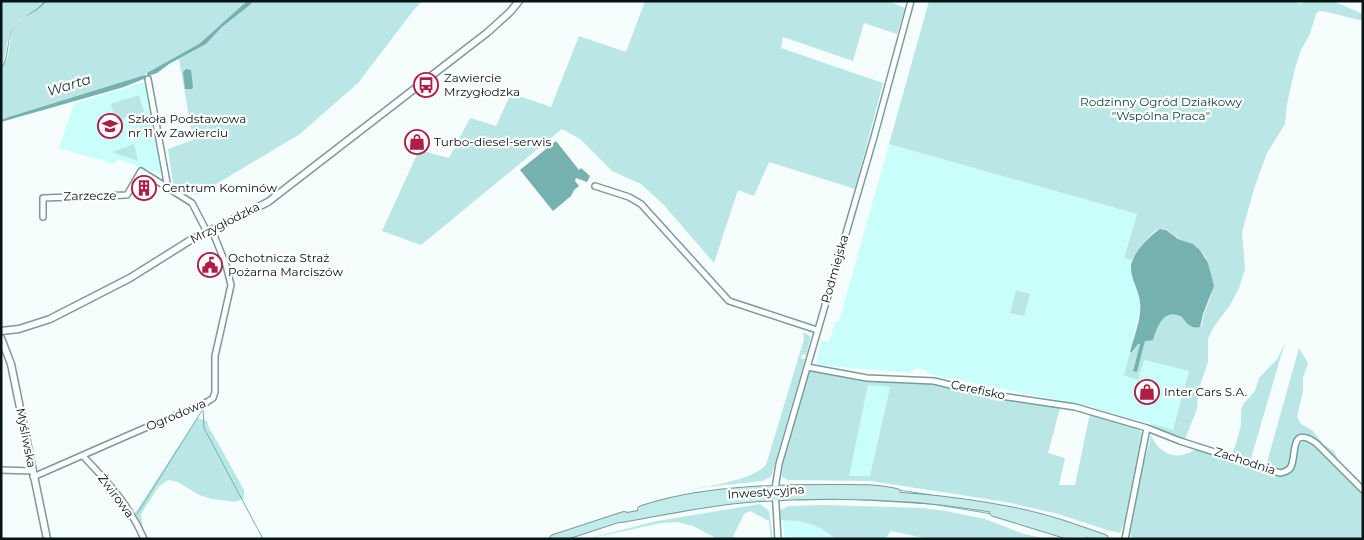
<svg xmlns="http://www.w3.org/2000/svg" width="1364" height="540" font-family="Montserrat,sans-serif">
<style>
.built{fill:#cafefb}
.green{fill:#bae7e5;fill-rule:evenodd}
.water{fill:#74b1af}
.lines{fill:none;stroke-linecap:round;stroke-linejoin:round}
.stream{stroke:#74b1af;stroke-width:1}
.minor-casing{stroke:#769d9b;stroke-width:8}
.tertiary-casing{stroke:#769d9b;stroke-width:9}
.secondary-casing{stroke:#769d9b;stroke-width:10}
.minor{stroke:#fff;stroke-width:5}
.tertiary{stroke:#fff;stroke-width:6}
.secondary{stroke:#c2ebea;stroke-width:8}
.labels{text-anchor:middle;stroke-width:4.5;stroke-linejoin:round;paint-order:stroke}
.poi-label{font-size:12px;fill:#051414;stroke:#fff;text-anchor:start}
.park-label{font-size:12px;fill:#0a4443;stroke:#fff}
.street-label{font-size:12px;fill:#051414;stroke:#fff}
.water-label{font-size:14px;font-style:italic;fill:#173635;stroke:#fff}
</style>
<rect width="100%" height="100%" fill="#f5fdfd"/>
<path class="built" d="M145,82L161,174L117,159L115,164L59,148L74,104Z
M889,144L1137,214L1124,258L1132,260L1131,269L1140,301V310L1124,375L1144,360L1189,371L1173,430L1083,405L929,374L925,370L916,368L910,373L819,365L816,361L822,340L829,342L835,322L839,321Z
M868,385L890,386L870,476H848Z
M783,520L798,521L811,524L822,529L836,539H785Z"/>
<path class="green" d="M1,1H44C37,12 21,15 14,26C5,38 8,54 1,67Z
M47,1H247L199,44L151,72L145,74V75L141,77L1,120V70L8,57L11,34L14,27L18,22L43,6Z
M252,1H422L413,11L358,83L300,134L198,195L173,183L168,149L193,140L179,59L206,44L222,27Z
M645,1H888L905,8L897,34L864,23L853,61L783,37L781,48L883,83L855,189L769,162L754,196L738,190L714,263L663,204L641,184L612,171L580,139L562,129L421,245L382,231L419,150L449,158L470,118L496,126L511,93L551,107L579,36L626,52Z
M929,1H1293L1302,4L1304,1H1333L1363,14V21L1323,11H1319L1316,14L1310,34L1301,50L1295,68L1287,104L1285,124L1267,153L1254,189L1242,232L1245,269L1239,288L1230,305L1213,328L1208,339V362L1199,388L1197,409L1185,439L1159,430L1149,423L1173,430L1189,371L1144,360L1138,380L1124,375L1130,352H1132L1138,343L1140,344L1133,370L1137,372L1145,341L1154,336C1155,325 1166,310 1179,315C1189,319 1187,333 1202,325C1202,312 1213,298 1212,289C1211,273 1209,254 1194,245C1188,241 1181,241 1176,237C1171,234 1167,227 1160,229C1150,231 1138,252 1132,260L1124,258L1137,214L889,144Z
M139,95L144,112L116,121L111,104Z
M147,115L151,131L142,134L138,118Z
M134,144L138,161L112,152Z
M1016,290L1030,294L1024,316L1010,313Z
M803,332L811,337L806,355L803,354L801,358L805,359L771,477L762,481L707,487L675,493C699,487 750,482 766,465L804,339Z
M1285,342L1250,462L1232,455L1237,440L1241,425V410L1244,403L1255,391L1259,378L1278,358Z
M1299,348L1308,363L1303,378V391L1297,417L1301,424L1312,430L1324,445L1334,451L1339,462L1363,485V488L1319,443L1306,435C1288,438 1293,454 1288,467L1280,472L1266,466Z
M810,371L932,383L1060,408L1048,453L1065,458L1059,485H1075L1090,413C1104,417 1133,422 1142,433L1124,523L1120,533L1107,530L1058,514L1006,502L871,481L788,480L782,477L783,461L806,377ZM868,385L890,387L870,476H849Z
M197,418L207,421L209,428L218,443L244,490V499L235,502L212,499L199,495L178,482L168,480L159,486L141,514L143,527L135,513Z
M1151,435C1156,447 1167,458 1182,455C1189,454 1193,449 1200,449L1280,476C1301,476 1289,451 1303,441L1310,442L1363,493V539H1135L1130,536L1140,480Z
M760,504L769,511L773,539H771L769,521L750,511L744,514L732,539H718L693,526L677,522L662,523L586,539L657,521Z
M825,505L923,508L946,511L985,519L1024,534L1046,539H929L891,531L885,539H836L822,529L811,524L798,521L780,520V510L789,506Z"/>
<path class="water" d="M44,1H47C38,13 20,16 13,29C6,42 11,56 1,70C2,65 5,61 6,55C10,38 7,30 23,18C30,12 39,9 44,1Z
M247,1H252L251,4L222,27L206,44L169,64L157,73L148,76L147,73L199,44Z
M186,69L191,70L193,87L192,89H185L183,72Z
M145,75L146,78L124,87L1,122V120L9,117Z
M556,141L579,170L581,168L590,176L587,182L576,178L575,181L579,186L574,190L571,196L553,211L520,170Z
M1160,229L1166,230L1178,239L1193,244L1200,250L1208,263L1214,286L1203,314L1200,327C1191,329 1187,324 1182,317C1164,307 1157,327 1153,340L1145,341L1137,372L1133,371L1140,344H1138L1132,352H1130C1134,336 1142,318 1140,302C1139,291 1131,279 1131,268C1130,256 1150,235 1160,229Z"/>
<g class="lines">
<path class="stream" d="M203,408L204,428L263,539
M798,485H866L997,505L1027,511
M798,500L848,499L932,504L992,514
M137,514L203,409"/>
<defs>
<path id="minor" d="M148,79L168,188
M595,186L629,197L641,204L729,301L817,330
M43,217V198L127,195L141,171L192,203L207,232
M807,367L867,378L934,381L987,394L1075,407L1147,428L1180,441L1280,473C1286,472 1291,470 1292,464C1296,451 1291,426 1316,443L1363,490
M83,456C107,481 130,506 144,539
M1,470L32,471
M33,477L138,431L207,402L213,398L215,392V356L231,285L226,265L212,230
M778,539L775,489L779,464L874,137L911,1
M1125,539L1147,428"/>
<path id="tertiary" d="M1,331L19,329L50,319L130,278L189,241L268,202L488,32L510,12L519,1
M1,338L11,364L47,539"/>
<path id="secondary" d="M642,510C698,491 768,489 827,489C850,489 873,488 896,493
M994,512L1082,539
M621,518C667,510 713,500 760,497C842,492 928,495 1009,511C1042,517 1073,528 1104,539
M554,539L624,516"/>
</defs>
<use href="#minor" class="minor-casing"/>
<use href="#tertiary" class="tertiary-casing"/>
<use href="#secondary" class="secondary-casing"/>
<use href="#minor" class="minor"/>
<use href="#tertiary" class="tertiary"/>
<use href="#secondary" class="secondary"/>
</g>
<defs>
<symbol id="bus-ring" viewBox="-11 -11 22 22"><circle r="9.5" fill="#fff" stroke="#b01d45" stroke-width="1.5"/><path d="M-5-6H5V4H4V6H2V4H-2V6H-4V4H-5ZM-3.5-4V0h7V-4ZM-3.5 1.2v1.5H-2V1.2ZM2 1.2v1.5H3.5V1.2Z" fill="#b01d45"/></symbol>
<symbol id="school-ring" viewBox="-11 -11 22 22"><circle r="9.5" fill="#fff" stroke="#b01d45" stroke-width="1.5"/><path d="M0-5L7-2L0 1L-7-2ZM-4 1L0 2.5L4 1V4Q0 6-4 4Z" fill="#b01d45"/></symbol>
<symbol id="shop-ring" viewBox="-11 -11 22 22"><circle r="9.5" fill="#fff" stroke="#b01d45" stroke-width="1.5"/><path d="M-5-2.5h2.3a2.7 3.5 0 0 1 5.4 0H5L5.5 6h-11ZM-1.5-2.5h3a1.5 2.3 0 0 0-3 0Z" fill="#b01d45"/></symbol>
<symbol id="building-ring" viewBox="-11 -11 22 22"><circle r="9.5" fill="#fff" stroke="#b01d45" stroke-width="1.5"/><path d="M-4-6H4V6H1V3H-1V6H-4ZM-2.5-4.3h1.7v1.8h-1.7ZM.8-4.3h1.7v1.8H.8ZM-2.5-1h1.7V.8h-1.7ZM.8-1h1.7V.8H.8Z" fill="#b01d45"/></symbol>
<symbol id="civic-ring" viewBox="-11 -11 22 22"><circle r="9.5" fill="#fff" stroke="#b01d45" stroke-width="1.5"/><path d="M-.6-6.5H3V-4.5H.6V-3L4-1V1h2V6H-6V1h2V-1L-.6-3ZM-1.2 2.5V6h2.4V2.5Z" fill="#b01d45"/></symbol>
</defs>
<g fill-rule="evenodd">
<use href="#bus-ring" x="412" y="71" width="28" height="28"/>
<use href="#school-ring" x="96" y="112" width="28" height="28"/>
<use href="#shop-ring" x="403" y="128" width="28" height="28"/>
<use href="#building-ring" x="130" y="174" width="28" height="28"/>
<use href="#civic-ring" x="196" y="251" width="28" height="28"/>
<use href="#shop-ring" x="1133" y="378" width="28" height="28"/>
</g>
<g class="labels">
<g class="poi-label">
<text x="444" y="82">Zawiercie<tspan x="444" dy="14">Mrzygłodzka</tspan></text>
<text x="128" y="123">Szkoła Podstawowa<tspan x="128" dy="14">nr 11 w Zawierciu</tspan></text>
<text x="434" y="146">Turbo-diesel-serwis</text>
<text x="162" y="192">Centrum Kominów</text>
<text x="228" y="262">Ochotnicza Straż<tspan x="228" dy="14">Pożarna Marciszów</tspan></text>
<text x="1164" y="396">Inter Cars S.A.</text>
</g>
<g class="park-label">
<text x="1161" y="106">Rodzinny Ogród Działkowy<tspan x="1161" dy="14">"Wspólna Praca"</tspan></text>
</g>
<g class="street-label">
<text transform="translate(90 196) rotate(-1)" y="4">Zarzecze</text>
<text transform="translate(225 223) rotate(-27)" y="4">Mrzygłodzka</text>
<text transform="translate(835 269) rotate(-74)" y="4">Podmiejska</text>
<text transform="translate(978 390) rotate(12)" y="4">Cerefisko</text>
<text transform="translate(176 415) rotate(-23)" y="4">Ogrodowa</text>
<text transform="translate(26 438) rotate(79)" y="4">Myśliwska</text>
<text transform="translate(1245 461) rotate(18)" y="4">Zachodnia</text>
<text transform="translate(766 492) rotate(-4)" y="4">Inwestycyjna</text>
<text transform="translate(116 496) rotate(53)" y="4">Żwirowa</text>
</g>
<g class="water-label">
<text transform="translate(69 85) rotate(-17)" y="5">Warta</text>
</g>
</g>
<rect width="1364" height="540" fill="none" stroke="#051414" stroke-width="5"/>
</svg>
